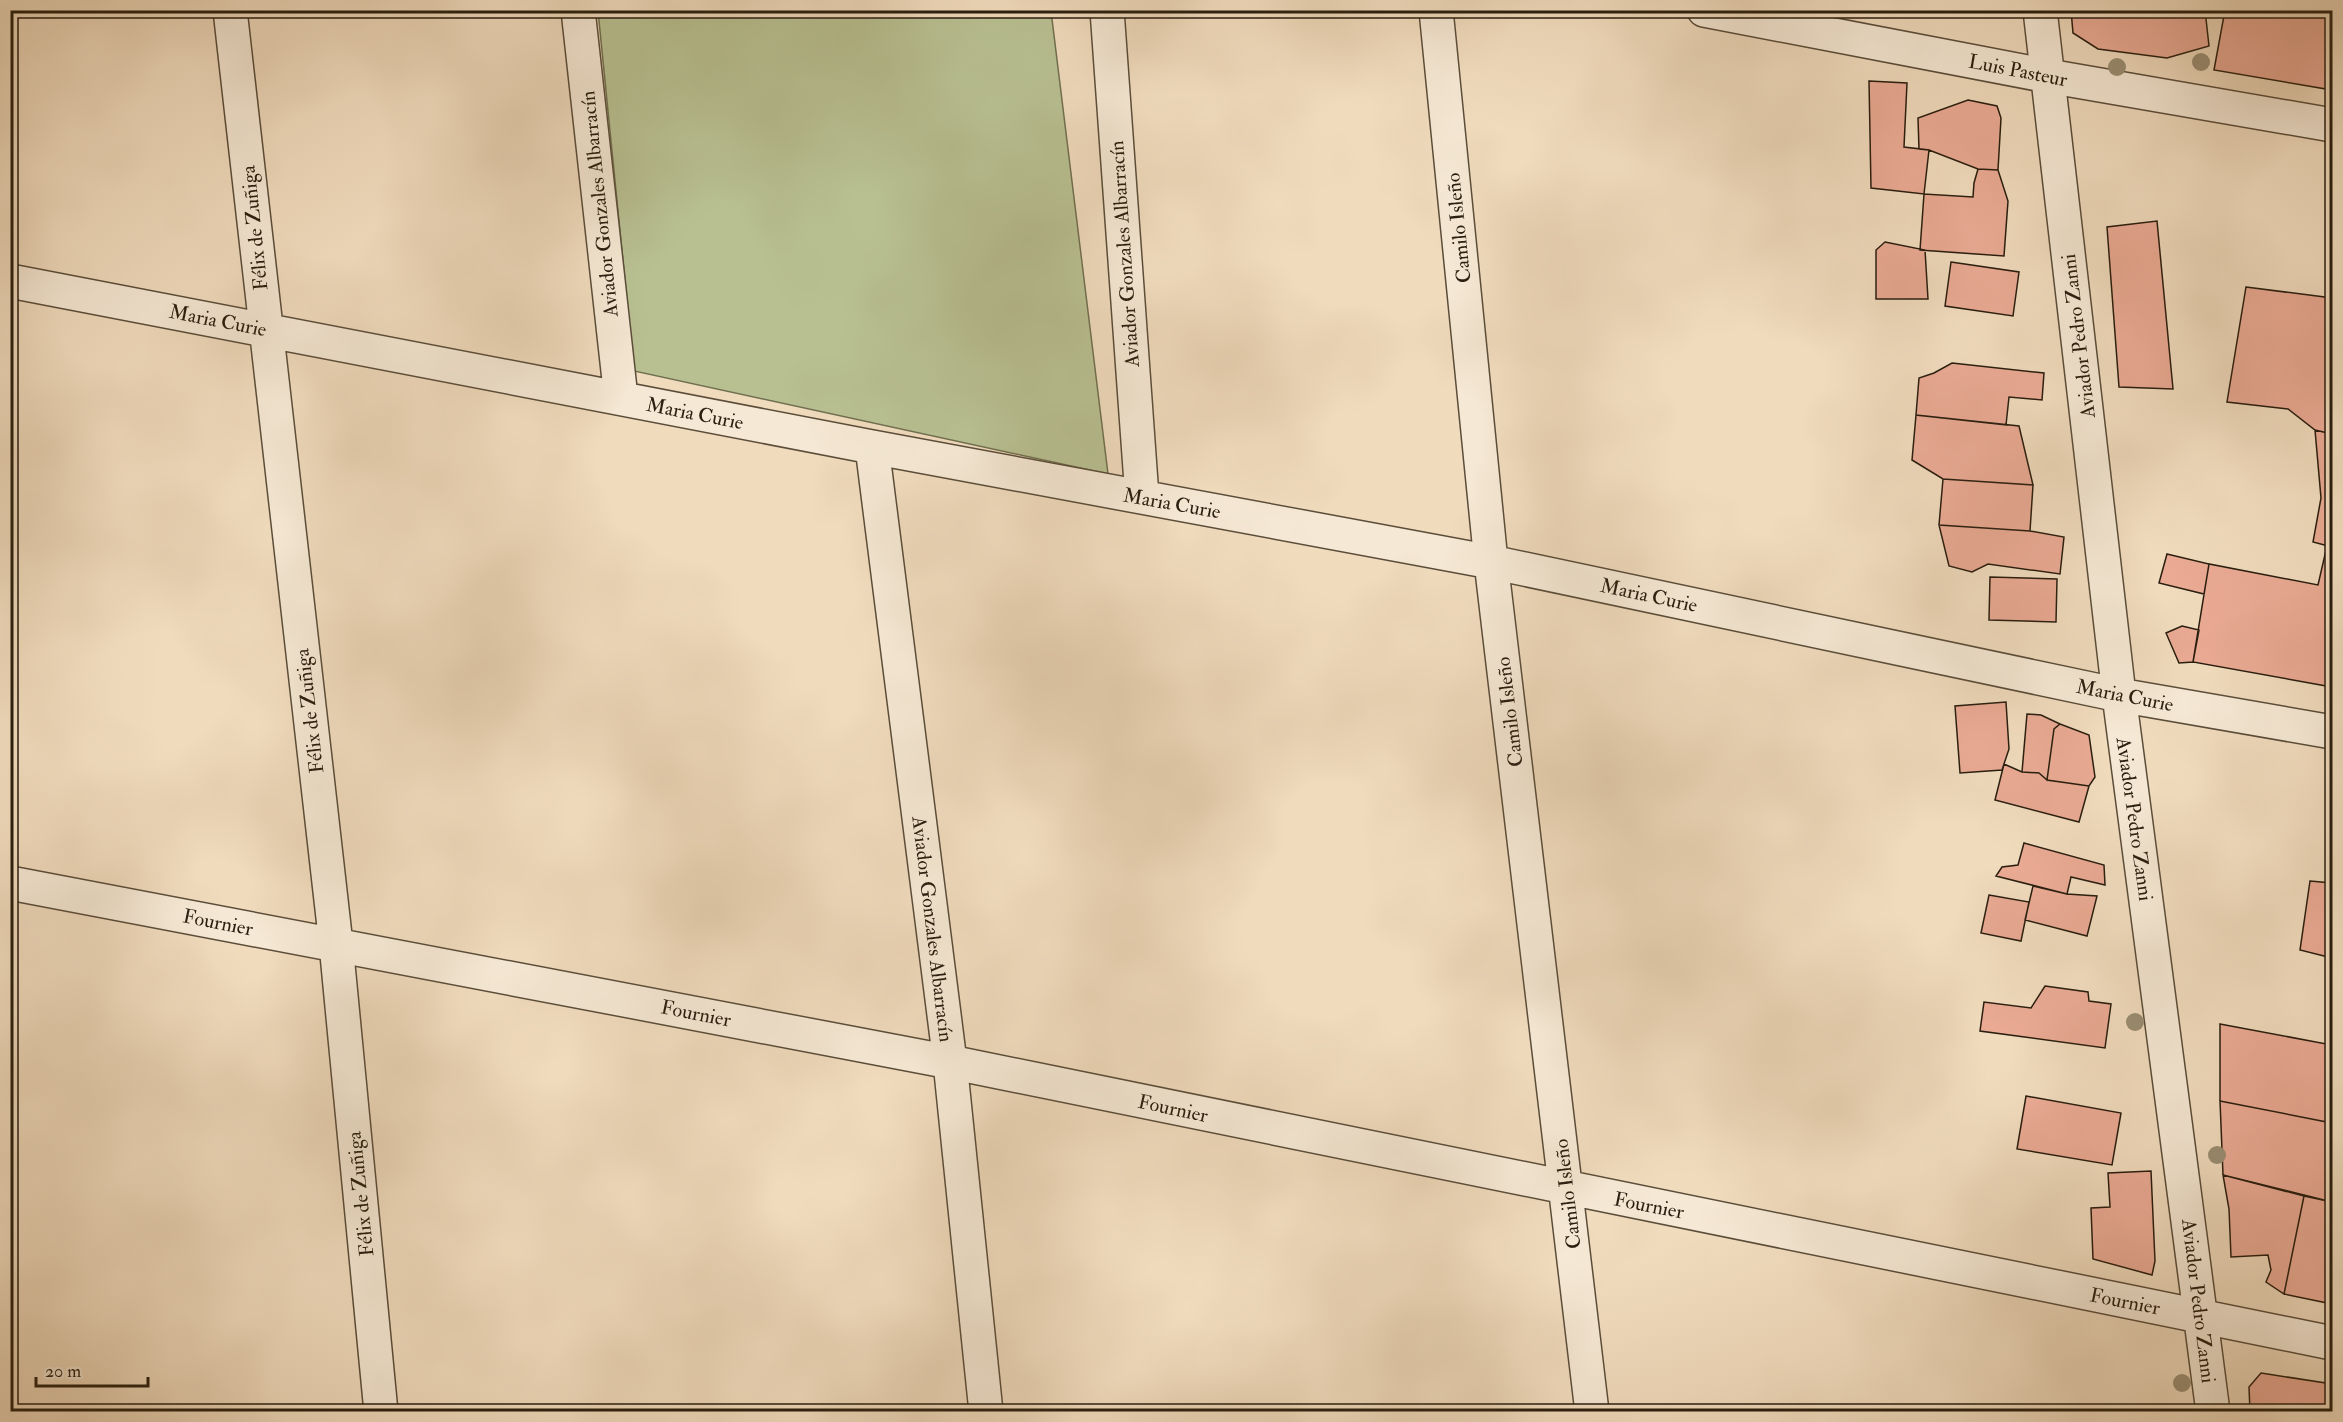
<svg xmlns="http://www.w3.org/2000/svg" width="2343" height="1422" font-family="'IM FELL Double Pica',serif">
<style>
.green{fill:#b8c092;stroke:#706f50;stroke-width:1.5}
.building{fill:#eaaa94;stroke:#291e0f;stroke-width:1.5}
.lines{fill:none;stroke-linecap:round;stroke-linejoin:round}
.minor-casing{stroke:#5b4d3a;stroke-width:36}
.minor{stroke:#f5e8d4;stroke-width:33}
.tree{fill:#9a8e73}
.labels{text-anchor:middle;stroke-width:5;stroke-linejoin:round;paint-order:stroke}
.street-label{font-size:20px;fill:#291e0f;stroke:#f5e8d4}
</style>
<rect width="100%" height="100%" fill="#f0dbbd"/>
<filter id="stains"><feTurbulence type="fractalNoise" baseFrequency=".00333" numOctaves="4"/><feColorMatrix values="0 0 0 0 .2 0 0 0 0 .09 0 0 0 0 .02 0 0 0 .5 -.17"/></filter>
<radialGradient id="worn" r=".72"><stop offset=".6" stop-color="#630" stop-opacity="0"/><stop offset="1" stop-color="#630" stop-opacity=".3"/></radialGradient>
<path class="green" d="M598,11H1051L1108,474L634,371Z"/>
<path class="building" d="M2071,10H2205L2209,46L2167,58L2098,49L2073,33Z
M2225,10H2332V90L2214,70Z
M1869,81L1907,83L1904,147L1929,150L1924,194L1871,188Z
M1968,100L1997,106L2001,118L1998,170L1978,169L1929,150L1919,149L1918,118Z
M1978,169L1998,170L2008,201L2004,256L1920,250L1924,194L1973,197L1974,183Z
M2157,221L2173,389L2119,387L2107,227Z
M1885,242L1925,250L1928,299H1876V250Z
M1951,262L2019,272L2013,316L1945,306Z
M2246,287L2332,298V434L2315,430L2288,409L2227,402Z
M1952,363L2044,373L2042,400L2009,397L2006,425L1916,415L1919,378L1934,373Z
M1916,415L2019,426L2033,485L1943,479L1912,460Z
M2315,430L2332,434V547L2313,542L2321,498Z
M1943,479L2033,485L2030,531L1939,525Z
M1939,525L2030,531L2064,537L2060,574L1988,564L1972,572L1949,566Z
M2327,546L2332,547V687L2193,662L2209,564L2318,585Z
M2167,554L2209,564L2204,594L2159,583Z
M1990,577L2057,579L2056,622L1989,620Z
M2182,626L2199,630L2193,662L2179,663L2166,633Z
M2006,702L2009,749L2002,770L1960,773L1955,706Z
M2027,714L2041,715L2060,724L2054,729L2047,780L2039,773L2022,772Z
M2060,724L2089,735L2095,777L2089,786L2047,780L2054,729Z
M2004,764L2022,772L2039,773L2047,780L2089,786L2079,822L1995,800Z
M2024,843L2104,865L2105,885L2071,877L2067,894L1996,876L2002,867L2018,865Z
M2310,881L2332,883V958L2300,950Z
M2033,886L2067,894L2097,896L2087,936L2025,920Z
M1989,895L2029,902L2021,941L1981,933Z
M2045,986L2088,992L2089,1001L2111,1004L2105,1048L1980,1031L1984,1002L2031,1008Z
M2332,1014V1045L2327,1044Z
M2220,1024L2332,1045V1123L2220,1101Z
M2026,1096L2121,1113L2112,1165L2017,1149Z
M2220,1101L2332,1123V1202L2223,1175Z
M2151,1171L2155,1261L2152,1275L2093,1259L2091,1208L2110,1207L2108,1173Z
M2223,1175L2304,1196L2284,1294L2266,1282L2271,1270L2268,1255L2231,1257L2229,1209Z
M2304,1196L2332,1202V1304L2284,1294Z
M2261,1373L2332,1384V1412H2250L2249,1387Z"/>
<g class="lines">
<defs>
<path id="minor" d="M230,10L336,944L381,1412
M578,10L621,398
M1107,10L1142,497
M1436,10L1491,562L1592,1412
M1704,10L2048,76L2332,125
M2040,10L2119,695L2213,1412
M10,281L872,447L1491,562L2119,695L2332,732
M872,447L950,1062L986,1412
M10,883L950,1062L2332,1343"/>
</defs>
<use href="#minor" class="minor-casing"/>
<use href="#minor" class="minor"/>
</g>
<g class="tree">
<circle cx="2201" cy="62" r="9"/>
<circle cx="2117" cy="67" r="9"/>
<circle cx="2135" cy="1022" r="9"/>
<circle cx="2217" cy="1155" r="9"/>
<circle cx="2182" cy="1383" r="9"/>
</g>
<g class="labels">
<g class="street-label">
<text transform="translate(2018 70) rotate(11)" y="7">Luis Pasteur</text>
<text transform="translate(599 204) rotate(-96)" y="7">Aviador Gonzales Albarracín</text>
<text transform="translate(254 228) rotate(-96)" y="7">Félix de Zuñiga</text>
<text transform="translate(1458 228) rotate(-96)" y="7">Camilo Isleño</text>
<text transform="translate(1124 254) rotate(-94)" y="7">Aviador Gonzales Albarracín</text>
<text transform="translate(218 320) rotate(11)" y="7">Maria Curie</text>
<text transform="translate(2078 336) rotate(-97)" y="7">Aviador Pedro Zanni</text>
<text transform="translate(695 413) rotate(11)" y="7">Maria Curie</text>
<text transform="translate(1172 503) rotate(10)" y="7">Maria Curie</text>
<text transform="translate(1649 595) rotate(12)" y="7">Maria Curie</text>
<text transform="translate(2125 695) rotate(11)" y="7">Maria Curie</text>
<text transform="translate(309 711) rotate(-97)" y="7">Félix de Zuñiga</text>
<text transform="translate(1509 712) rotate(-97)" y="7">Camilo Isleño</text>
<text transform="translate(2135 819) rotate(82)" y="7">Aviador Pedro Zanni</text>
<text transform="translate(218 922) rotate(11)" y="7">Fournier</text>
<text transform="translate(933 929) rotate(83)" y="7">Aviador Gonzales Albarracín</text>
<text transform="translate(696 1013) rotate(11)" y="7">Fournier</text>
<text transform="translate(1173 1108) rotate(12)" y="7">Fournier</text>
<text transform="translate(360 1194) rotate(-96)" y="7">Félix de Zuñiga</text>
<text transform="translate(1567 1194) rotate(-97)" y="7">Camilo Isleño</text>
<text transform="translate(1649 1205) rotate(11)" y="7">Fournier</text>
<text transform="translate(2125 1301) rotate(11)" y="7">Fournier</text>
<text transform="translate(2199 1301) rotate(83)" y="7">Aviador Pedro Zanni</text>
</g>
</g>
<rect width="2343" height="1422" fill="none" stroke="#f0dbbd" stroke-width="36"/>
<rect x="12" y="12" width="2319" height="1398" fill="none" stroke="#291e0f" stroke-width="3"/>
<rect x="18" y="18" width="2307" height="1386" fill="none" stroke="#291e0f" stroke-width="1.5"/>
<path d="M36 1377v9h112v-9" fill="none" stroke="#291e0f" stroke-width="3"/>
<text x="45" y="1377" font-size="18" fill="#291e0f" stroke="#f5e8d4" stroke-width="4.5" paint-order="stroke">20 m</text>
<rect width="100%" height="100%" filter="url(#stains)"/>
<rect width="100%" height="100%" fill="url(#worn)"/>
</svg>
